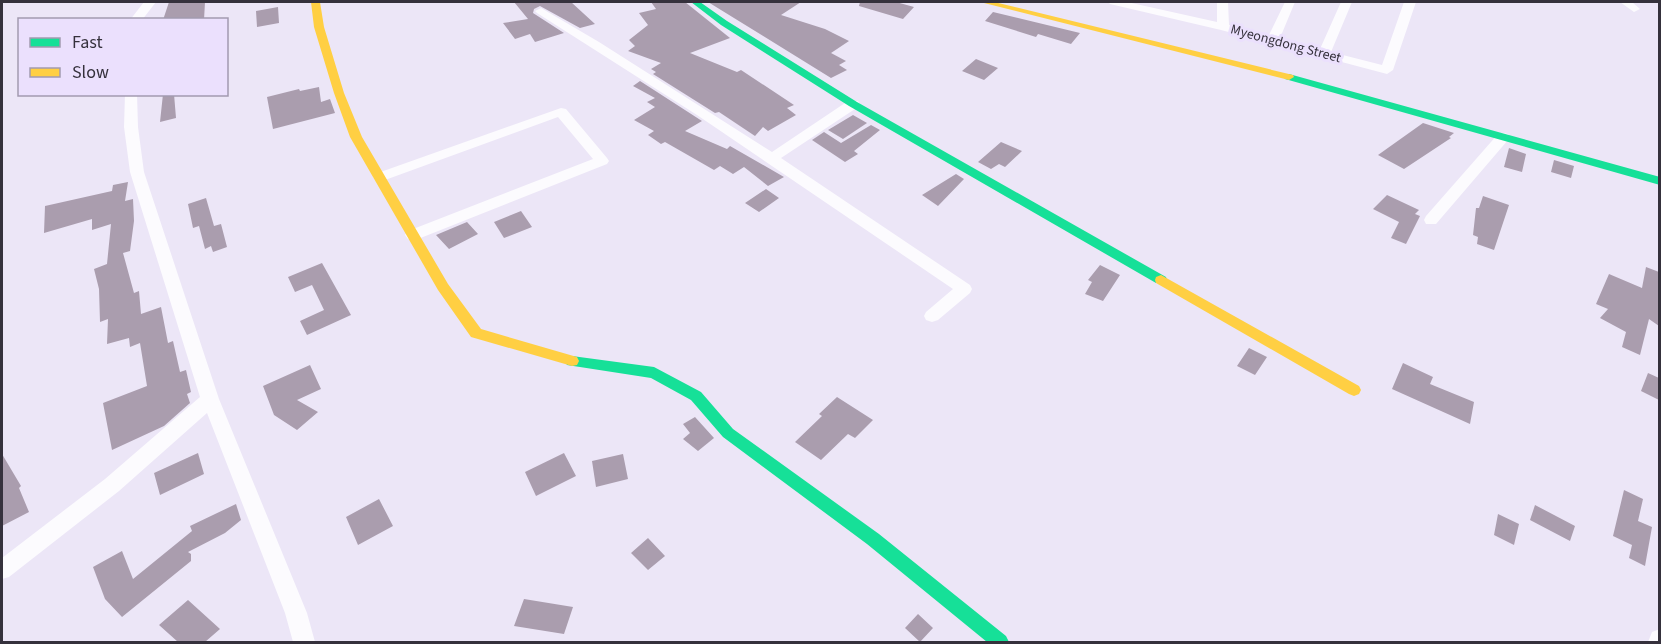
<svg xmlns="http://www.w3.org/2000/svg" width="1661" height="644" font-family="'Source Sans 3',sans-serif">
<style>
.building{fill:#aa9dae}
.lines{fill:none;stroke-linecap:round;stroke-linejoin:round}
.street{fill:#fcfbfe;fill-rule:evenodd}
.fast{fill:#16e098;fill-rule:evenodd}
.slow{fill:#ffcf43;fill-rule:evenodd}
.labels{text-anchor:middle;stroke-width:6;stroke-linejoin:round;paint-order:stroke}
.far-street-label{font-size:14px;fill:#35313c;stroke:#ebe0fd}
</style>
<rect width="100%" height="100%" fill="#ece6f7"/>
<path class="building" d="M169,2H205L204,20H163Z
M514,2H571L595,24L580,28L540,6L534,9L533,13L564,33L535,42L530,34L515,39L503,23L528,19Z
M651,2H685L730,38L690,53L737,72L741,70L794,105L787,108L796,115L768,131L763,127L755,136L719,112L715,113L653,74L656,72L651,69L661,63L628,51L635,46L629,40L648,25L639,13L656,9Z
M708,2H801L781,15L825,29L849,41L831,53L846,61L839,65L847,70L831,78Z
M860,2H896L914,7L903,19L859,6Z
M278,7L279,23L257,27L256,11Z
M993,12L1080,33L1071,44L1038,34L1036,37L985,21Z
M976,59L998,68L984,80L962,71Z
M640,81L702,121L685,131L727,149L730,146L784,177L768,186L744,167L733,174L720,166L714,170L665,142L661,144L648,135L654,131L634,120L655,107L647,102L655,98L633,86Z
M319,87L321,102L330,99L335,113L273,129L267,97L299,89L300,91Z
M163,94H174L176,118L160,122Z
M853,115L867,123L843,139L828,130Z
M1423,123L1454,133L1449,137L1451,138L1404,169L1378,155Z
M871,125L880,130L854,151L858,154L845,162L812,140L824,132L841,143Z
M1001,142L1022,151L1005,167L999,164L991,169L978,162Z
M1509,148L1526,154L1522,172L1504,167Z
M1554,160L1574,166L1571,178L1551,172Z
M956,174L964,179L938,206L922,195Z
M128,182L125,201L133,199L134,221L130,251L123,253L134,293L139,291L141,314L161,307L168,343L173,341L180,372L186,370L191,392L187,394L190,403L164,426L112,450L103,403L147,386L140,343L130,347L129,338L107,344L108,319L100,322L99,289L94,269L107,264L111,224L92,230V219L44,233L45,206L112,191L113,185Z
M766,189L779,198L759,212L745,203Z
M1387,195L1419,210L1415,214L1420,216L1406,244L1391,238L1399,222L1373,209Z
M1483,196L1509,205L1494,250L1477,244L1478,237L1473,235L1476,208H1479Z
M206,198L214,226L221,224L227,247L213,252L211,246L205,249L199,226L193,228L188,204Z
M521,211L532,227L504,238L494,222Z
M467,222L478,234L449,249L436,235Z
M322,263L351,315L307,335L300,321L324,310L312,285L295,292L288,277Z
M1100,265L1120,275L1103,301L1085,294L1092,282L1088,280Z
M1646,267L1659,272V326L1649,319L1640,355L1622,347L1626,332L1600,318L1608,309L1596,304L1609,274L1642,288Z
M1249,348L1267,357L1255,375L1237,366Z
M1403,363L1433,377L1430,384L1474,402L1470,424L1392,389Z
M310,365L321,389L297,400L318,412L297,430L274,415L263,386Z
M1648,373L1659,378V400L1641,391Z
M837,397L873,420L855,438L848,434L821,460L795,442L822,416L819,414Z
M695,417L714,438L698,451L683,439L690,433L683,424Z
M198,453L204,474L160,495L154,473Z
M564,453L576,476L536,496L525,472Z
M2,454L21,486L19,488L29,512L2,526Z
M623,454L628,479L596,487L592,461Z
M1624,490L1643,499L1638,521L1652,527L1645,566L1629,558L1632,545L1613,536Z
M379,499L393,526L358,545L346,517Z
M236,504L241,520L225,533L188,552L191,554V561L122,617L105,599L93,567L122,551L133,579L192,531L190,526Z
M1535,505L1575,526L1570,541L1530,520Z
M1498,514L1519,524L1514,545L1494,535Z
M648,538L665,556L648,570L631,553Z
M524,599L573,607L564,634L514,626Z
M188,600L220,629L205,642H178L159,625Z
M918,614L933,628L920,642L905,628Z"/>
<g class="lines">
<path class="street" d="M144,2H156L142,20H130Z
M1108,2H1127L1217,22V2H1228L1229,25L1269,35L1285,2H1295L1280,38L1320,49L1341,2H1352L1331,52L1382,65L1404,2H1416L1393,70L1387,74L1221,30L1110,4Z
M1620,2H1632L1640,9L1634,12Z
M541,8L599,42L772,152L848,101H858L860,104L858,107L781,158L970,285L972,289L970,293L938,320L932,322L926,320L924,316L926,312L953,289L697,115L537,13L535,11Z
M125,94H137L138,127L144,172L219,399L307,613L315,642H293L285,613L207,413L119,491L9,577L2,579V558L105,479L200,397L130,172L124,127Z
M561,108L566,109L607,158L609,161L607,164L418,239H408L405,235L408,231L593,159L558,117L385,180H375L373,177L375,174Z
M1503,133L1508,134L1510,137L1508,140L1436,224H1426L1424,220L1426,216L1498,134Z
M1660,629V642H1648L1652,632Z"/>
<path class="fast" d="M691,2H700L727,21L857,102L1166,277L1167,280L1166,283H1156L849,106L721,25Z
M1289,74L1660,177V185L1285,79L1284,77Z
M572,356L654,367L701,392L733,429L879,534L1006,636L1009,642H987L867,544L723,437L691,400L651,378L567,365L565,361L567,357Z"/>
<path class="slow" d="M311,2H320L324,27L344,93L362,137L448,284L481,329L577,357L579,361L577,365L572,366L471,337L438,290L350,137L334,93L314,27Z
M980,2H994L1293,75L1294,77L1289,80Z
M1161,275L1359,386L1361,390L1359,394L1354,396L1349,394L1156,283L1155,280L1156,277Z"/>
</g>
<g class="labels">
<g class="far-street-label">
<text transform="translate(1286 43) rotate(15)" y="5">Myeongdong Street</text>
</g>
</g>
<rect width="1661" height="644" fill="none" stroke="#35313c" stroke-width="6"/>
<rect x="18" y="18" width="210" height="78" fill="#ebe0fd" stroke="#a29ab0" stroke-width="1.5"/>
<rect x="30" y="38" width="30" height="9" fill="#16e098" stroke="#a29ab0" stroke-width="1.5"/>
<text x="72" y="48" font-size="18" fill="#35313c">Fast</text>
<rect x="30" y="68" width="30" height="9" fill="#ffcf43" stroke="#a29ab0" stroke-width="1.5"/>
<text x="72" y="78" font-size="18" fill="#35313c">Slow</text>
</svg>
